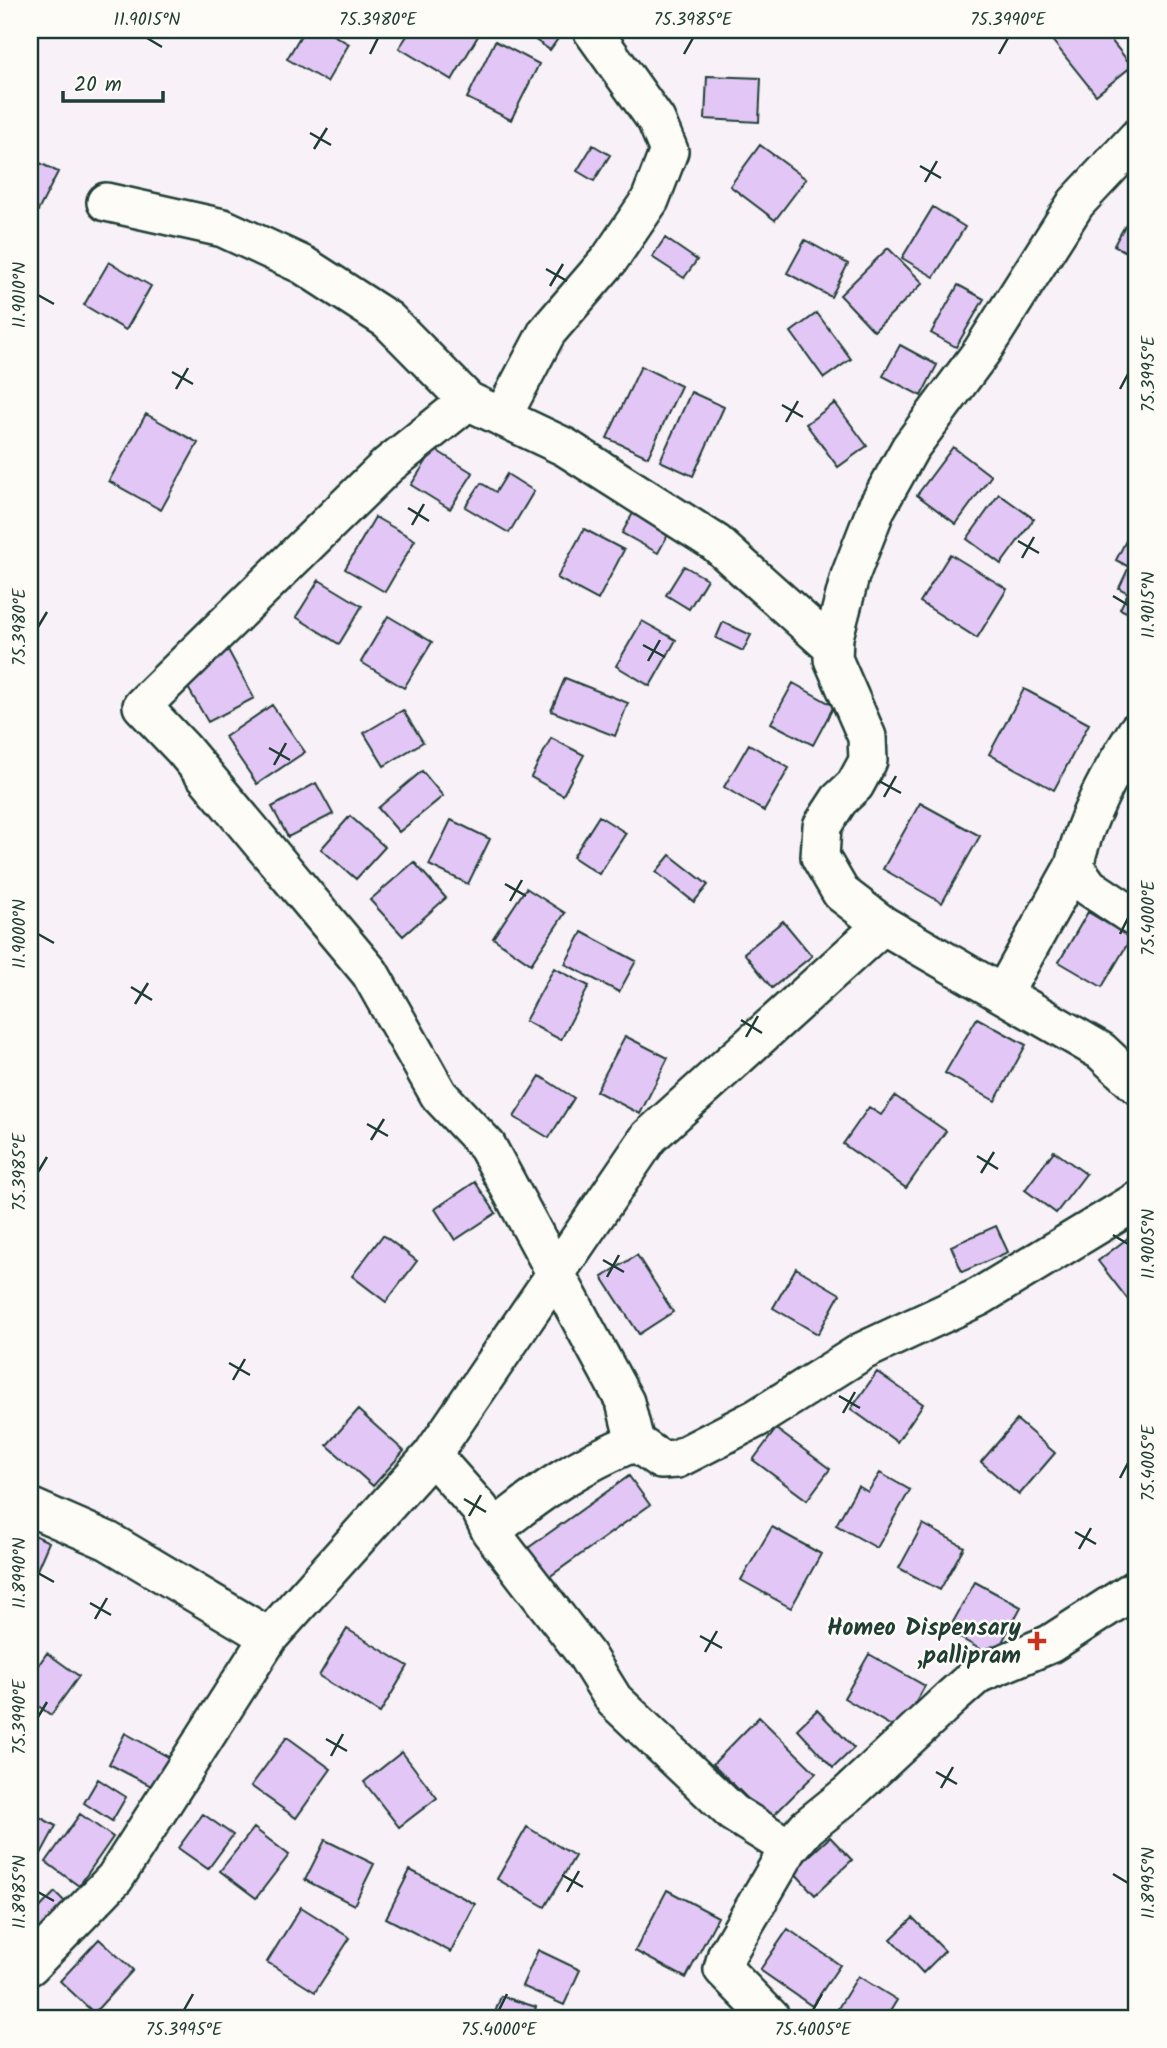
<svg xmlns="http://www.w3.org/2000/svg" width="1167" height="2048" font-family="Kalam,sans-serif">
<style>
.building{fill:#e2c7f6;stroke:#1f3d34;stroke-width:2}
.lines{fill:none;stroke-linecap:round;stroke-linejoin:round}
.minor-casing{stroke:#1f3d34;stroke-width:42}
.minor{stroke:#fdfcf7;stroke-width:37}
.ticks{fill:none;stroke:#1f3d34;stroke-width:2.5}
.poi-dot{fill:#c8321e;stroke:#fdfcf7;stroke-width:2.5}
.labels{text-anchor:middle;stroke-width:5;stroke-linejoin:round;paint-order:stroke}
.poi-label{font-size:24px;font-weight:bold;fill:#1f3d34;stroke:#fdfcf7;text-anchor:end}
.neatline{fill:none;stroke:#1f3d34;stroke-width:2.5}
.ticks-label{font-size:18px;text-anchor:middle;fill:#1f3d34}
</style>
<rect width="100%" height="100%" fill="#f8f1f7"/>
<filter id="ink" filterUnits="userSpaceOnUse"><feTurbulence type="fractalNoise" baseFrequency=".0143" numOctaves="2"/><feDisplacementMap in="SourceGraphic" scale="14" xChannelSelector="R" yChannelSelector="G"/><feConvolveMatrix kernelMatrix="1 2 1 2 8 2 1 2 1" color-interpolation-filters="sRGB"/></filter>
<g filter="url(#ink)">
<path class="building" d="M304,30H324L349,44L327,82L287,59Z
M411,30H478L481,31L452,80L399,48Z
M521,30H564L550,50Z
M1044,30H1103L1132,66L1096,95Z
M495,41L539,64L511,120L467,98Z
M707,76L761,78L759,122L705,119Z
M593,145L610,155L594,181L577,171Z
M760,145L806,179L775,220L730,186Z
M30,158L58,172L38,211L30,207Z
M933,207L965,227L934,277L902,258Z
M1135,208L1137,209V258L1114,245Z
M665,238L697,260L684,278L652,257Z
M805,240L848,264L831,297L787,273Z
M888,248L923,283L874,331L840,295Z
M109,262L151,286L126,330L84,305Z
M958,285L984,299L956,347L931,333Z
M817,313L851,359L824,378L791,332Z
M900,345L937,365L921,396L883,376Z
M641,366L681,386L648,457L607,438Z
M691,392L724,407L693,476L660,461Z
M835,403L867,446L838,467L806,424Z
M146,414L198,443L161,510L109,481Z
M953,447L991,476L956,524L917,495Z
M434,449L473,473L450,509L411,485Z
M507,474L534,491L509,533L465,507L481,483L496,492Z
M999,494L1034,519L1001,564L967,539Z
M633,513L669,533L658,553L622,533Z
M375,517L415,540L385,592L345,569Z
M1133,527L1137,529V617L1120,609L1128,593L1119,588L1129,567L1116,560Z
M584,529L624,550L598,600L557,578Z
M950,554L1007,589L977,638L920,602Z
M684,566L707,579L689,609L666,595Z
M319,580L362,606L339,644L296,617Z
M388,616L432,642L404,688L361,662Z
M642,621L676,640L650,686L616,666Z
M723,622L751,635L743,651L716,638Z
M227,648L254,698L208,722L180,674Z
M565,678L628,703L615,736L551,711Z
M793,683L834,706L813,745L771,723Z
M1024,689L1089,724L1054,790L989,754Z
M272,705L305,752L257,784L225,737Z
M403,710L423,742L384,766L364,733Z
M551,738L584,755L563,795L531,777Z
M749,744L789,768L764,811L724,787Z
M422,771L443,796L399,832L378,808Z
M316,783L333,814L288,837L272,807Z
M920,803L980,836L942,903L883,869Z
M350,816L385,847L356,879L321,849Z
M599,816L626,833L599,874L573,857Z
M451,820L490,839L468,884L429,865Z
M670,855L708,885L694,902L656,872Z
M414,862L446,898L403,936L370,900Z
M526,888L565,913L531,964L493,938Z
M1088,912L1131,938L1102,987L1059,962Z
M783,921L812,956L772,988L744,953Z
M582,932L636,961L619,992L565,964Z
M554,968L589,986L561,1040L525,1021Z
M977,1018L1026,1045L995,1101L945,1073Z
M625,1036L668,1058L640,1114L596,1091Z
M540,1076L574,1098L549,1138L514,1117Z
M895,1096L946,1131L906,1188L843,1144L869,1107L881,1115Z
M1054,1151L1086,1174L1056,1213L1025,1190Z
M475,1182L496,1213L455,1240L435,1209Z
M996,1226L1008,1252L962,1272L951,1246Z
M1137,1231V1295L1129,1301L1098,1261Z
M383,1235L417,1261L386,1302L352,1276Z
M637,1255L673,1312L639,1334L602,1277Z
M796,1268L840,1294L818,1334L773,1308Z
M877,1372L923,1404L897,1442L851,1409Z
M358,1410L404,1451L373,1486L327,1445Z
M1017,1420L1055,1453L1019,1495L981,1462Z
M776,1429L830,1469L807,1500L753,1460Z
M880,1473L910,1490L877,1548L836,1525L858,1486L868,1492Z
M629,1476L650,1505L542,1582L521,1553Z
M923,1524L964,1547L940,1590L899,1568Z
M772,1527L821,1554L791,1608L741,1580Z
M30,1533L49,1542L30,1586Z
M975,1582L1021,1607L994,1657L948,1631Z
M347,1629L408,1666L380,1713L319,1676Z
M47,1653L79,1676L51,1715L30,1700V1677Z
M869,1654L925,1686L900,1731L844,1698Z
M817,1710L854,1748L833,1768L797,1729Z
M759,1717L816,1773L769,1820L713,1764Z
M125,1733L170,1758L155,1788L109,1764Z
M287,1737L331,1769L296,1818L251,1786Z
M402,1752L437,1798L399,1827L364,1782Z
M98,1779L126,1797L112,1821L84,1803Z
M30,1812L56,1826L30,1874Z
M80,1814L113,1837L79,1886L46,1862Z
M203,1814L233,1835L208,1869L178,1848Z
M527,1827L575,1856L545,1907L497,1879Z
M254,1828L289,1855L256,1898L220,1871Z
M830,1837L852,1860L815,1895L793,1871Z
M325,1840L374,1864L354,1905L305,1880Z
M410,1870L475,1904L451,1952L386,1918Z
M667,1890L718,1917L686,1978L635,1951Z
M55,1892L72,1909L43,1940L30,1927V1918Z
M301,1907L350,1938L315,1992L267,1962Z
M913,1918L945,1951L923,1973L891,1939Z
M788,1929L840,1965L812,2006L760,1970Z
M99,1939L133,1970L94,2013L60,1981Z
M538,1950L580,1970L564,2005L522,1986Z
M858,1976L897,2000L886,2018H832Z
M501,1996L536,2007L532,2018H493Z
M30,2008L50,2018H30Z"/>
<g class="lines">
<defs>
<path id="minor" d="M106,202L223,228L303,265L388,320L468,401
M502,417L547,332L609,260L650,200L669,151L656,120L592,30
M833,648L716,543L565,447L468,401L388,465L142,706L183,749L370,973L439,1095L487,1146L625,1402L635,1442L661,1460L677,1459L757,1418L863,1351L979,1297L1137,1201
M1137,731C1110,773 1085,818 1074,866L1089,887L1137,919
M883,925L841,893L820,857L822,826L839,800L855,785L868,761L867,737L833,659L834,637L850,576L876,509L910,448L982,351L1076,203L1137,138
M1003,994L1074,866
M432,1455L480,1509L491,1532L586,1655L614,1700L733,1813L789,1848
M30,1507L108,1541L269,1637
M491,1532C536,1494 580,1464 635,1442
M30,1966L115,1878L269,1637L432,1455L649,1137L883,925L1101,1051L1137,1085
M771,2018L723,1969L727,1954L789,1848L807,1827L848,1794L952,1697L978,1674L1050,1644L1137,1588"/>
</defs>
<use href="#minor" class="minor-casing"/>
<use href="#minor" class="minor"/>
</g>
</g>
<path class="ticks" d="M147,38L162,47M370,54L378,38M684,54L693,38M999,54L1008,38M310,133L331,145M314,149L327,128M920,166L941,178M925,182L937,161M546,269L567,281M550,286L563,264M38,295L54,304M172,372L193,384M176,389L188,368M1120,389L1128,374M782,405L803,417M786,422L798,401M408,508L429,521M412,525L424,504M1018,541L1039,553M1022,558L1034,537M1113,596L1128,605M38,627L47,612M643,645L665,657M648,661L660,640M269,748L290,760M274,765L286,743M879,781L901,793M884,797L896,776M505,884L526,896M510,901L522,880M38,934L54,943M1120,934L1128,918M131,987L152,1000M135,1004L148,983M741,1020L762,1033M746,1037L758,1016M367,1124L388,1136M371,1140L384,1119M977,1156L998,1169M38,1172L47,1157M981,1173L994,1152M1113,1235L1128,1244M603,1260L624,1272M607,1277L619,1255M229,1363L250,1375M233,1380L245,1359M839,1396L860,1408M843,1413L855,1392M1120,1478L1128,1463M464,1499L486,1512M469,1516L481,1495M1075,1532L1096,1544M1079,1549L1091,1528M38,1573L54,1582M90,1603L111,1615M95,1619L107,1598M700,1636L722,1648M705,1652L717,1631M38,1717L47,1702M326,1739L347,1751M331,1756L343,1734M936,1772L957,1784M941,1788L953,1767M1113,1874L1128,1883M562,1875L583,1887M38,1892L54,1901M567,1892L579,1871M184,2010L193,1994M499,2010L507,1994M813,2010L822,1994"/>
<path class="poi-dot" d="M1033.5 1630.5h7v7h7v7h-7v7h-7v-7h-7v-7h7z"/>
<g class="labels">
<g class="poi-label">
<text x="1021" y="1635">Homeo Dispensary<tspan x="1021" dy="28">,pallipram</tspan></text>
</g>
</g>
<rect width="1167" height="2048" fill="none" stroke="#fdfcf7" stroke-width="77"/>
<path d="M63 91v10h100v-10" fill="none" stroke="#1f3d34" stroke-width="3.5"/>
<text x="74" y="91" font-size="21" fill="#1f3d34" stroke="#fdfcf7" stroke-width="5" paint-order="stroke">20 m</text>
<rect x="38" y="38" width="1090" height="1972" class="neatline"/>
<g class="ticks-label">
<text x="147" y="25">11.9015°N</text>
<text x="378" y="25">75.3980°E</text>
<text x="693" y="25">75.3985°E</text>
<text x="1008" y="25">75.3990°E</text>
<text transform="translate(19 295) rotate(-90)" y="6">11.9010°N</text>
<text transform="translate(1148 374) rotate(-90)" y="6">75.3995°E</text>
<text transform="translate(1148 605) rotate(-90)" y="6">11.9015°N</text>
<text transform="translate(19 627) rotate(-90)" y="6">75.3980°E</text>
<text transform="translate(1148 918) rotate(-90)" y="6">75.4000°E</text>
<text transform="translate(19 934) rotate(-90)" y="6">11.9000°N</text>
<text transform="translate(19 1172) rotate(-90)" y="6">75.3985°E</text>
<text transform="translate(1148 1244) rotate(-90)" y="6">11.9005°N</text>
<text transform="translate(1148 1463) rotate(-90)" y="6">75.4005°E</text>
<text transform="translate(19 1573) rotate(-90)" y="6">11.8990°N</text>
<text transform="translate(19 1717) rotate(-90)" y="6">75.3990°E</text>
<text transform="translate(1148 1883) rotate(-90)" y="6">11.8995°N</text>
<text transform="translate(19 1892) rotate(-90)" y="6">11.8985°N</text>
<text x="184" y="2035">75.3995°E</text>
<text x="499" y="2035">75.4000°E</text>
<text x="813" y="2035">75.4005°E</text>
</g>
</svg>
